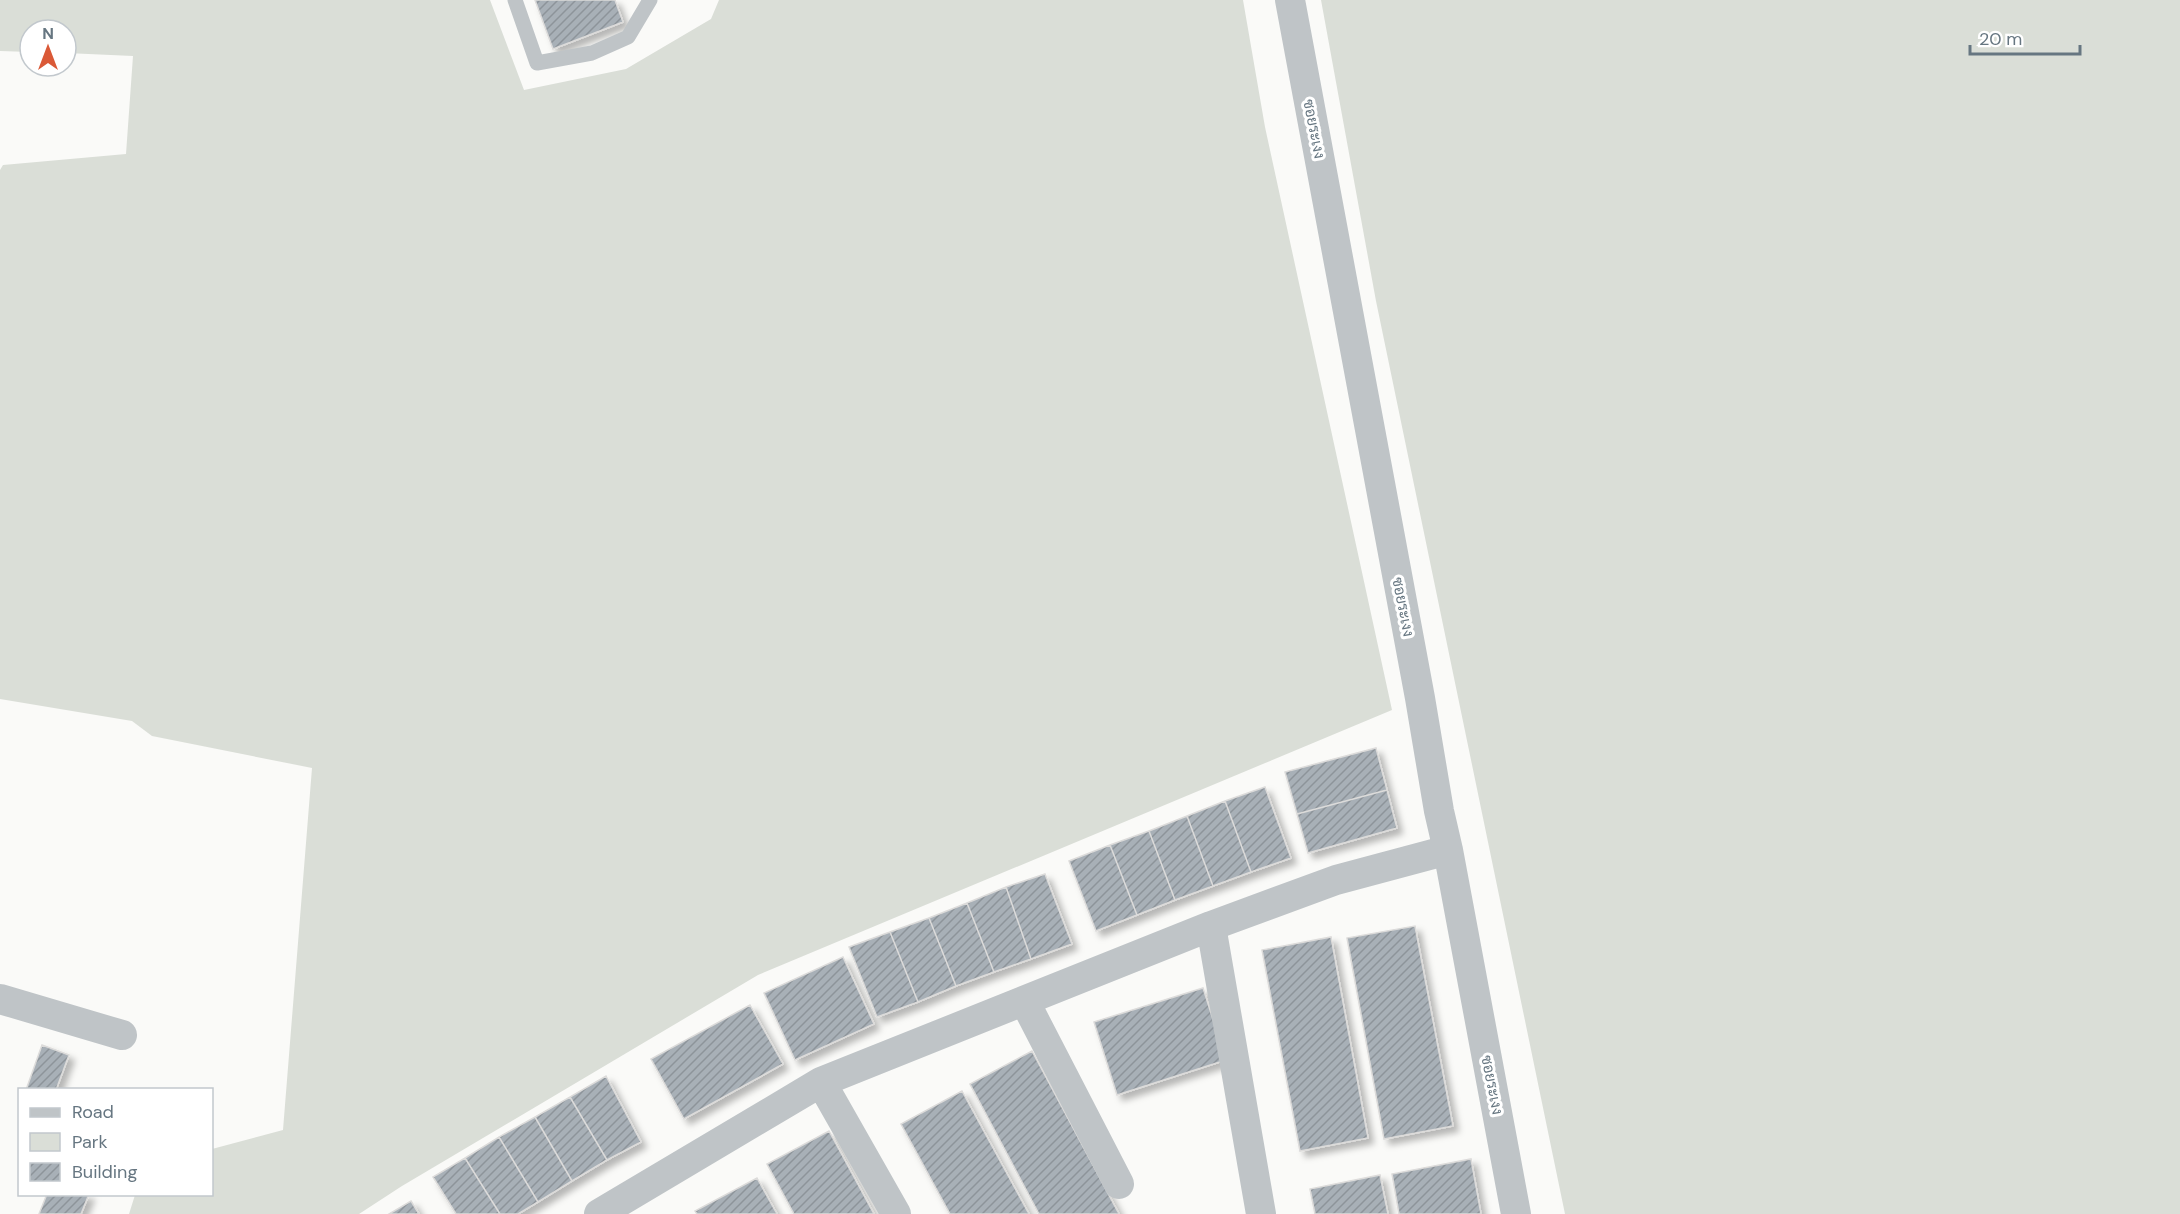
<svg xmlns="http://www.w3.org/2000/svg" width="2180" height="1214" font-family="'DM Sans',Sarabun,sans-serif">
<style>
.green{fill:#daded7}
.building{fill:url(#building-hatch);stroke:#dcdbda;stroke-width:1.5;filter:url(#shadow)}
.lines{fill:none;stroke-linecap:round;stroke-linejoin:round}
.lane{stroke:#bfc4c7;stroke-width:15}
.street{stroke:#bfc4c7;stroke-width:30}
.labels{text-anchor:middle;stroke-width:6;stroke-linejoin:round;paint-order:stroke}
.street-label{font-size:15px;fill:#667681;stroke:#fff}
</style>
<defs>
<pattern id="building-hatch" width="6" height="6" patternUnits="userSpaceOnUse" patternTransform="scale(1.5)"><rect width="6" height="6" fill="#a8b0b7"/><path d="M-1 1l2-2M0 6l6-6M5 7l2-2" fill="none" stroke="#8d949a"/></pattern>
<filter id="shadow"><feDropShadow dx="5.5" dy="5.5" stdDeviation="3" flood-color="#0004"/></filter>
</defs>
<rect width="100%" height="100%" fill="#fafaf8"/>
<path class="green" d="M0,0H490L524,90L626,69L711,19L719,0H1243L1265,127L1392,710L758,975L402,1186L359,1214H129L135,1195L212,1194V1149L283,1130L312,768L152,736L132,721L0,699V170L3,165L126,154L133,56L66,53V30H30V52L0,51Z
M1321,0H2180V1214H1565L1376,301Z"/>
<path class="building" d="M535,0H615L623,22L553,49Z
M1376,748L1387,790L1297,814L1285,772Z
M1265,787L1291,858L1251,872L1225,801Z
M1387,790L1397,828L1308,853L1297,814Z
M1225,801L1251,872L1213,886L1187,816Z
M1187,816L1213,886L1175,900L1149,831Z
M1149,831L1175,900L1137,915L1110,845Z
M1110,845L1137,915L1096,931L1069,861Z
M1045,874L1072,944L1031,959L1006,887Z
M1006,887L1031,959L994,972L967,903Z
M967,903L994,972L956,986L929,918Z
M929,918L956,986L918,1002L890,932Z
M1415,926L1453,1126L1384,1139L1347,938Z
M890,932L918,1002L877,1017L849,947Z
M1331,937L1368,1138L1300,1151L1262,950Z
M843,957L874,1024L795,1060L764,993Z
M1203,988L1226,1060L1117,1095L1094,1022Z
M750,1005L783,1064L684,1119L651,1059Z
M42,1045L69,1055L56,1090H26Z
M1032,1051L1119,1214H1039L970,1084Z
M606,1076L641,1142L607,1160L570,1097Z
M962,1091L1029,1214H950L901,1124Z
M570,1097L607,1160L572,1181L535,1117Z
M535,1117L572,1181L538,1202L499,1137Z
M829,1131L874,1214H794L767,1164Z
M499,1137L538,1202L518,1214H500L465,1158Z
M465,1158L500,1214H456L433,1177Z
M1471,1159L1481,1214H1399L1392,1174Z
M1380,1175L1388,1214H1315L1310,1189Z
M757,1178L777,1214H697L695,1211Z
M47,1194H89L81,1214H39Z
M411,1201L419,1214H389Z"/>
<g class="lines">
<path class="lane" d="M515,0L537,63L592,53L628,37L650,0"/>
<path class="street" d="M1290,0L1420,698L1439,811L1448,850L1516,1214
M1211,926L1261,1214
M0,999L122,1035
M1025,1002L1119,1184
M821,1082L896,1214
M599,1214L821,1082L1211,926L1336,880L1448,850"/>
</g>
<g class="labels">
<g class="street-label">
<text transform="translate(1314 129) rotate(79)" y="5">ซอยระเงง</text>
<text transform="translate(1403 607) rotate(79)" y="5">ซอยระเงง</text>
<text transform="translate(1492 1085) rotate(79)" y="5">ซอยระเงง</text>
</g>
</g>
<rect x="18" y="1088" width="195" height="108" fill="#ffffff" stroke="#c2c8cd" stroke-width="1.5"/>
<rect x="30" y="1108" width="30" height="9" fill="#bfc4c7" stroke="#c2c8cd" stroke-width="1.5"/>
<text x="72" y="1118" font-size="18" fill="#667681">Road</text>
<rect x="30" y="1133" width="30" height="18" fill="#daded7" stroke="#c2c8cd" stroke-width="1.5"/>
<text x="72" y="1148" font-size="18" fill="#667681">Park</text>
<rect x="30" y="1163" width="30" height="18" fill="url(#building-hatch)" stroke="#c2c8cd" stroke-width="1.5"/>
<text x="72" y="1178" font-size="18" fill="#667681">Building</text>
<g transform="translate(48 48)"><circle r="28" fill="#ffffff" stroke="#c2c8cd" stroke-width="1.5"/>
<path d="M0-4.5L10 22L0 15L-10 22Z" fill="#da5937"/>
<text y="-9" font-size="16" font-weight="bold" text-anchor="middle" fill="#667681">N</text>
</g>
<path d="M1970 45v9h110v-9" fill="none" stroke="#667681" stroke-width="3"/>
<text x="1979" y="45" font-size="18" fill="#667681" stroke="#ffffff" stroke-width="4.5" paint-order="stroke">20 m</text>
</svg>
